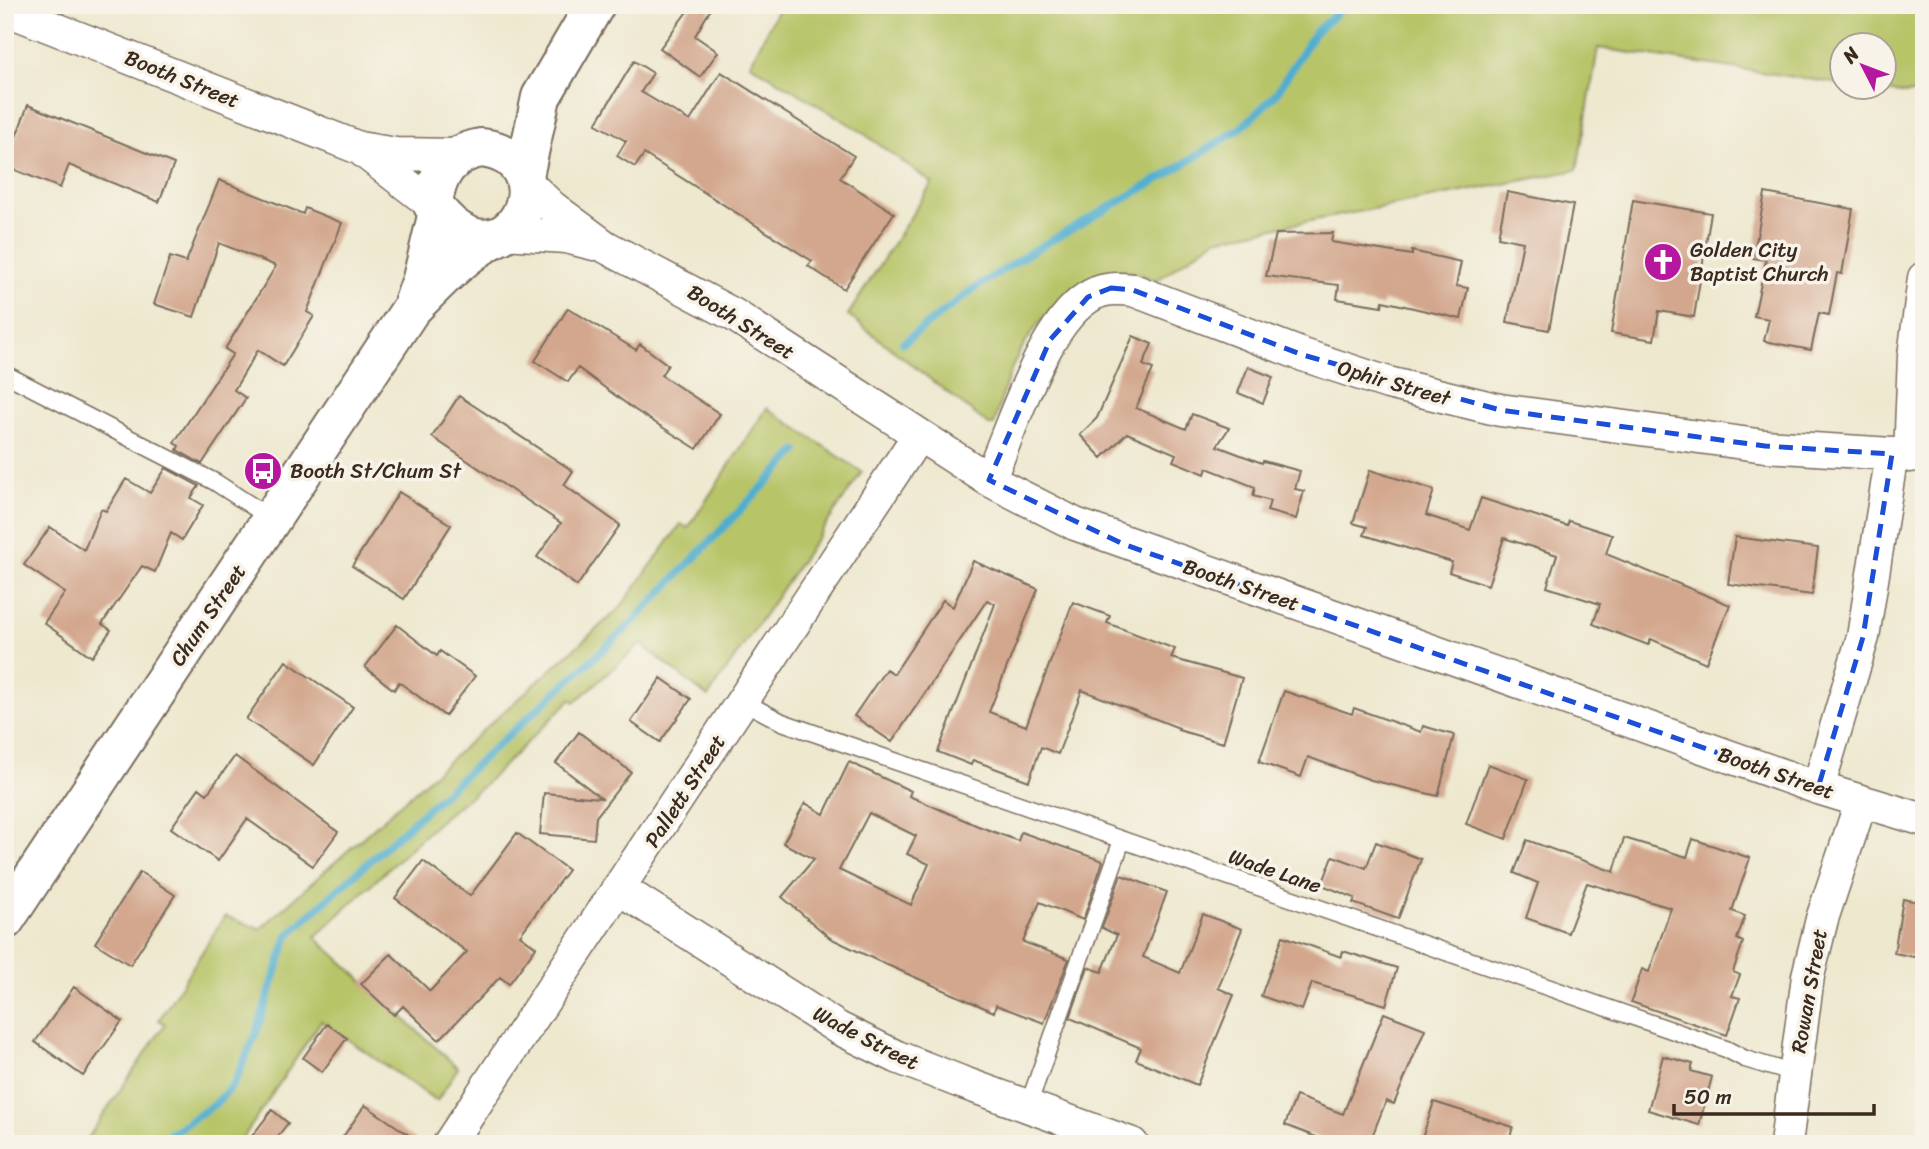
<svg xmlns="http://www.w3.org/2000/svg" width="1929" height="1149" font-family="Sriracha,sans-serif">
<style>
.green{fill:#b7c467;stroke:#797742;stroke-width:2}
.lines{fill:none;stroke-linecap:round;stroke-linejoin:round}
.stream{stroke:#4faecd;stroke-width:8}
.building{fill:#d3a78e;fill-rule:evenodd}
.lane-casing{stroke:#7a6c5c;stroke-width:19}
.street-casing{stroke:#7a6c5c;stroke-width:35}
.secondary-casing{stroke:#7a6c5c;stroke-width:42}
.lane{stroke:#fff;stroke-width:16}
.street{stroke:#fff;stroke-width:32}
.secondary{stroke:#fff;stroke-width:38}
.marked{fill:none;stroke:#1d4ed8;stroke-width:5;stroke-dasharray:14 9;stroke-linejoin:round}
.labels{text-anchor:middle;stroke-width:7;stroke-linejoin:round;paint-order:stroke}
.street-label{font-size:21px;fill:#3b2a1e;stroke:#f7f3e8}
.poi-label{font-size:21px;fill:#3b2a1e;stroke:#f7f3e8;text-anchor:start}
</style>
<rect width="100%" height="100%" fill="#f7f3e8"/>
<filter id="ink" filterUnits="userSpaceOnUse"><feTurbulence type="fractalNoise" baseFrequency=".0143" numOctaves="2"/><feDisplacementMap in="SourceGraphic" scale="14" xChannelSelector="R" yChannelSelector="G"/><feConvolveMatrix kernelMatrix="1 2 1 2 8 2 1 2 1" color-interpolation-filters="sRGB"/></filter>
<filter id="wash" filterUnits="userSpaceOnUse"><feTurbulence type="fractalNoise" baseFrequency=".00686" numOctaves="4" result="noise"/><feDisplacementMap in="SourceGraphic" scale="28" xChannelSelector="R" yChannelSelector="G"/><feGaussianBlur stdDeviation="1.57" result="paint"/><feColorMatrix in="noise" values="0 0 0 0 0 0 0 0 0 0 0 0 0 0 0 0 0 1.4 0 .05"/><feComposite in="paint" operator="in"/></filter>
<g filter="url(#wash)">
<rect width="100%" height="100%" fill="#eee8cf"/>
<path class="green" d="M780,5H1924V92L1906,94L1864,88H1884V46H1842L1841,84L1598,48L1577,170L1216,239L1156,281C1147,278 1135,271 1125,271C1080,270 1040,317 1019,353C1007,375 1001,401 994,425H989L848,315L932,183L859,130L750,64Z
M767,408L862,472L708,697L641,644L575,702L571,699L483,786L445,816L315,937L458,1068L437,1101L321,1021L239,1144H99L87,1139L165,1024L159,1020L225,916L260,929L620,608L681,524L688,528Z"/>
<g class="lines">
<path class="stream" d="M903,343L972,290L1029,253L1166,175L1241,128L1275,95L1315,32L1346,5
M162,1144L170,1134L215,1104L234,1084L257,1031L288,935L629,626L797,451"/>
</g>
<g id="blocks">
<path class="building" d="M692,5H713L695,36L718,52L700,77L660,48Z
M634,61L653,73L641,92L690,121L721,72L854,156L840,178L894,213L844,289L808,266L812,261L644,154L635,167L617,156L626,141L596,124Z
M28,105L174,164L159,202L69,165L60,188L5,166Z
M219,180L303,214L305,208L342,223L307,312L314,316L283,366L258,350L234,390L246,398L202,464L177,450L179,446L174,443L233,354L225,349L276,266L219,243L194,317L154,304L170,257L186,262Z
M1507,192L1573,205L1549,330L1507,322L1523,242L1498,237Z
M1765,193L1853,209L1842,274L1837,273L1829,315L1819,313L1811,350L1764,341L1769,319L1754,316L1766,260L1753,258Z
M1633,200L1711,213L1694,317L1659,311L1654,340L1611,333Z
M1333,233L1331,242L1412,255V251L1461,262L1456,286L1468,288L1461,319L1383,301L1382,306L1337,299L1339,285L1266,276L1276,234Z
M568,308L636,350L640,344L668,365L661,375L720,414L697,449L635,410L578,368L568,382L535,361Z
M1133,336L1152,344L1143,365L1153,369L1136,408L1186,429L1192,414L1229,428L1217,446L1262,463L1263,461L1300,471L1295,489L1304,491L1296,519L1267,511L1270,501L1253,496L1255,487L1207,468L1205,474L1173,461L1176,454L1127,433L1102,458L1080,435L1097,418Z
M1248,367L1273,377L1263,403L1238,393Z
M459,396L573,471L564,485L620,525L577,586L537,557L561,523L432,437Z
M166,468L199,486L191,498L203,505L182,540L171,533L155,572L142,566L102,624L111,630L92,657L44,623L65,593L24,565L50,527L84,550L101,509L106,511L126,479L150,493Z
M1370,470L1434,490L1426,515L1470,530L1481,498L1567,526L1569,521L1612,535L1606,554L1730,605L1706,663L1651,639L1648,645L1593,624L1600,604L1547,587L1557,555L1504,538L1488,585L1449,572L1452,562L1364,535L1367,527L1353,523Z
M399,492L451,525L404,599L352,566Z
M1735,537L1818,548L1812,595L1728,584Z
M973,561L1038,589L989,712L1026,726L1073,602L1110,616L1107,623L1175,649L1171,658L1242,678L1223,743L1178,730L1179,728L1082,690L1058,754L1041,747L1029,781L973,760L971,765L938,752L995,604L987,600L892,742L854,716L886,669L894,674L943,600L953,607Z
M397,625L437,656L440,651L475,676L445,716L399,682L394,690L365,667Z
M286,661L353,707L314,765L246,719Z
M661,678L691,699L660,742L631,722Z
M1284,691L1352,714L1354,708L1421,732L1423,726L1454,735L1438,796L1371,780L1308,757L1301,777L1259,762Z
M579,732L631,772L596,817L594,839L540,834L544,793L601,798L556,763Z
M235,756L338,832L313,866L247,819L218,861L171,828L199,788L207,794Z
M849,762L911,791L909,796L978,826L1018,841L1021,832L1103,861L1083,920L1040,902L1023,942L1069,959L1044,1023L996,1005L994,1012L876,960L830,938L782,897L814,859L783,843L805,803L824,814ZM869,813L916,836L907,854L929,864L911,905L839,870Z
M1488,764L1528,779L1506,839L1466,824Z
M517,833L568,870L520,935L536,947L509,984L500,977L439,1040L403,1006L394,1015L361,984L391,954L430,991L467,952L395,898L423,861L470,896Z
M1624,838L1687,857L1693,839L1750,858L1732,911L1745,916L1737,939L1743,942L1733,972L1740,975L1732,996L1740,998L1727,1035L1631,1002L1642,969L1649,972L1671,908L1587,883L1568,933L1526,918L1538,883L1514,873L1527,840L1614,872Z
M1376,842L1421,859L1398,919L1353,903L1355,898L1322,885L1333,856L1366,868Z
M140,872L175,895L130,965L95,943Z
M1121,875L1167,892L1143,957L1180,973L1203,914L1242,929L1218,988L1234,995L1197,1085L1136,1060L1141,1048L1070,1018L1088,967L1102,972L1117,935L1102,928Z
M1903,899L1924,903V959L1894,953Z
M1283,936L1341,957L1343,951L1397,968L1386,1005L1312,983L1302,1010L1261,996Z
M74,987L122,1021L83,1076L35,1042Z
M1384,1013L1425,1029L1394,1104L1386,1101L1369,1144H1334L1285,1125L1296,1096L1343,1114Z
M327,1024L347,1038L322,1072L303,1058Z
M1663,1056L1693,1064L1691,1071L1712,1077L1699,1125L1648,1110Z
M1434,1102L1513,1127L1508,1144H1420Z
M365,1105L422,1144H338Z
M272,1110L288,1123L272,1144H246Z"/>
</g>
</g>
<g filter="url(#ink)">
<use href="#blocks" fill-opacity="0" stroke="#7a6c5c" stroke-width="2"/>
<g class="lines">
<defs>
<path id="lane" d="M5,374L215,482L272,519
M744,702L782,722L1726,1049L1745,1059L1795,1074
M1028,1106L1122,840"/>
<path id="street" d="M5,9L359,148L396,154L458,155
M363,151L433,205
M526,182L552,207L606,247L734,315L989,480L1075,524L1818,788L1924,820
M504,233L566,237L594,244
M1910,456L1914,356L1924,278
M989,480C1011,430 1042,327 1087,298C1101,288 1116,288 1133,290L1303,355L1388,383L1500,410L1765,446L1924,456
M1818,788L1863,637L1892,454
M620,889L838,1028L897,1057L961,1082L1132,1144
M449,1144L918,436
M1786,1144L1808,976L1822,919L1861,802"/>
<path id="secondary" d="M481,148C575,158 506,303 433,205C436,175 450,153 481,148Z
M524,176L541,97L595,5
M413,304L422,279L438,212
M5,920L411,309C438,282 462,255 496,237"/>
</defs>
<use href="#lane" class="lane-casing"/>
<use href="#street" class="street-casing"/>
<use href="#secondary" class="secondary-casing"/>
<use href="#lane" class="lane"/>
<use href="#street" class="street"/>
<use href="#secondary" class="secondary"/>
</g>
</g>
<path class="marked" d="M1111,288L1133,290L1303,355L1500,410L1765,446L1892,454L1863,637L1818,788L1123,544L989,480L1050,340L1088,297Z"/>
<defs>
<symbol id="church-disc" viewBox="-11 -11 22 22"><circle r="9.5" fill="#b5179e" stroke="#f7f3e8"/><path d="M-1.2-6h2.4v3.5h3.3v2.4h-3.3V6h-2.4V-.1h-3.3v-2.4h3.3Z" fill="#fff"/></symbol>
<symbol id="bus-disc" viewBox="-11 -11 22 22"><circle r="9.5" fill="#b5179e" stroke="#f7f3e8"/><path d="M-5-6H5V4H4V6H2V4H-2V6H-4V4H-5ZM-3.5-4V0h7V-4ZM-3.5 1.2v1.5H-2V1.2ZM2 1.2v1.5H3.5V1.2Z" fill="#fff"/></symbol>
</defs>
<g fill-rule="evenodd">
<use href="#church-disc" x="1641" y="240" width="44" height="44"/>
<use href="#bus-disc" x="241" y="449" width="44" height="44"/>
</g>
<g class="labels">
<g class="street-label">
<text transform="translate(182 79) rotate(22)" y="7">Booth Street</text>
<text transform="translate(741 322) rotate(32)" y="7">Booth Street</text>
<text transform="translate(1394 383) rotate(16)" y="7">Ophir Street</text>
<text transform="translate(1241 585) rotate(19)" y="7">Booth Street</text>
<text transform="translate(208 615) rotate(-56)" y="7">Chum Street</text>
<text transform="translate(1776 773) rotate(19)" y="7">Booth Street</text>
<text transform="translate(685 791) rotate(-57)" y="7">Pallett Street</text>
<text transform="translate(1275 871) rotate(19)" y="7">Wade Lane</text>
<text transform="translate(1809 991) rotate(-80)" y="7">Rowan Street</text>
<text transform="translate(866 1038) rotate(27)" y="7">Wade Street</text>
</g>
<g class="poi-label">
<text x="1690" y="257">Golden City<tspan x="1690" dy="24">Baptist Church</tspan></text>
<text x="290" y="478">Booth St/Chum St</text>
</g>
</g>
<rect width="1929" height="1149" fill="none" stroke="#f7f3e8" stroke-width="28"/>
<g transform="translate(1863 66) rotate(312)"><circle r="33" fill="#f7f3e8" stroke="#aca397" stroke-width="2"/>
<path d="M0-5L12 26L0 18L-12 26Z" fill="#b5179e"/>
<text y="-10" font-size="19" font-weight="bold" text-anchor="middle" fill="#3b2a1e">N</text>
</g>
<path d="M1674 1104v10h200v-10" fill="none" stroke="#3b2a1e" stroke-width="3.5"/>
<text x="1684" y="1104" font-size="21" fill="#3b2a1e" stroke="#f7f3e8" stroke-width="5" paint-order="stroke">50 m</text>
</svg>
